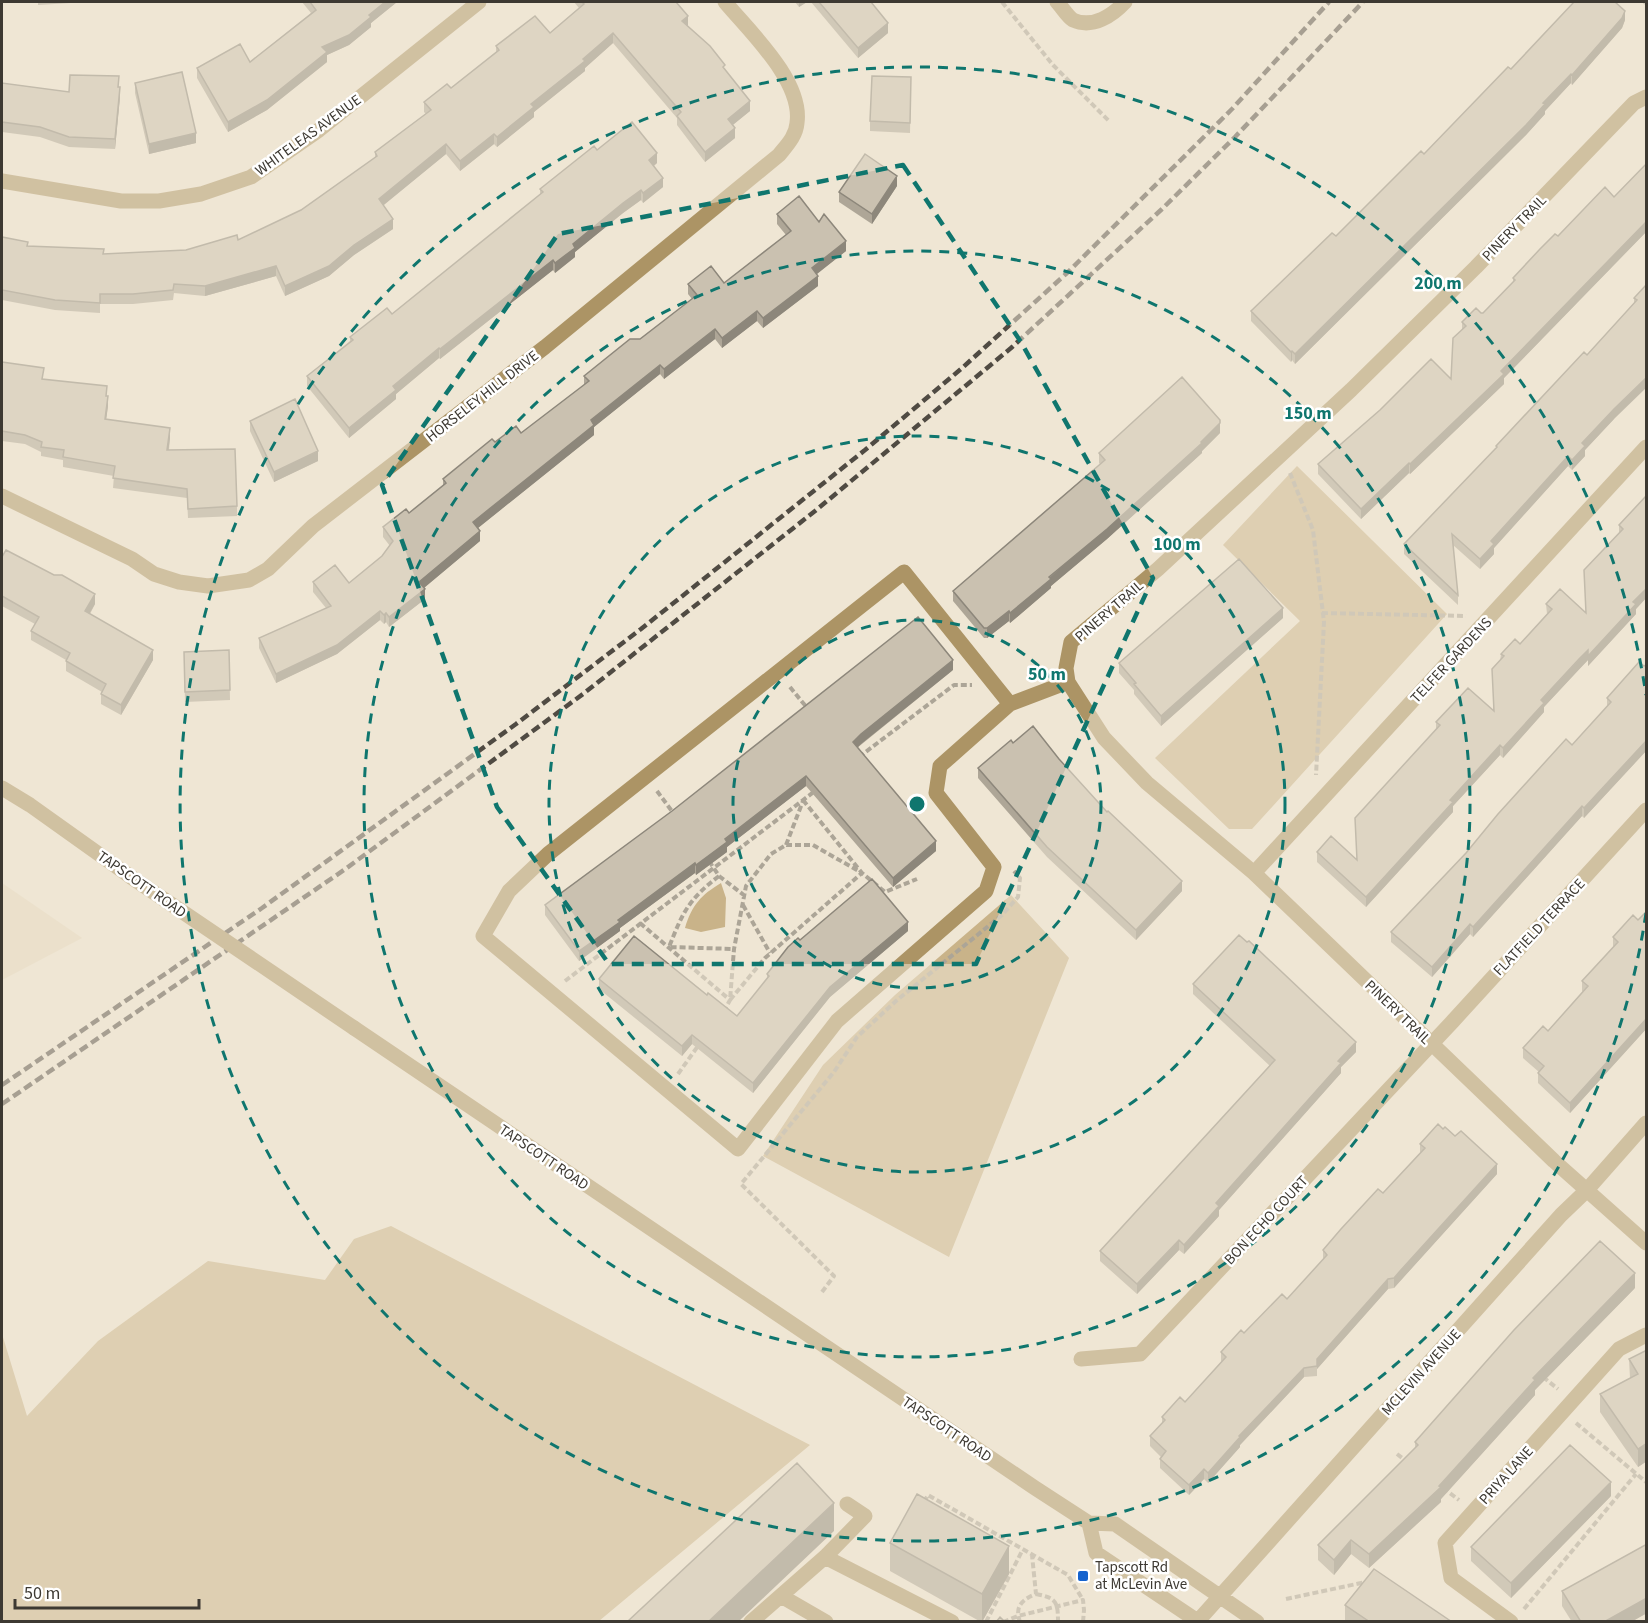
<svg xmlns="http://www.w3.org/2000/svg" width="1648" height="1623" font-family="'Source Sans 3',sans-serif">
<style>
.built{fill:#e6dac1}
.green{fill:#c9b389}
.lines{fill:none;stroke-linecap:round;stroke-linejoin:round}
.path{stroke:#aca597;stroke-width:4;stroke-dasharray:6 3;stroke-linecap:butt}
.minor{stroke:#ac9465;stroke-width:15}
.rail{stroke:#504b43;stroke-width:4.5;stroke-dasharray:9 4.5;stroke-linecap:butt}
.minor-bridge{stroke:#ac9465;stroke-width:15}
.wall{fill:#aea697}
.shaded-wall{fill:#8d877b}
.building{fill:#cac1b0;stroke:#8d877b;stroke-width:1.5}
.marked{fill:none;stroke:#0f766e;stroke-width:4.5;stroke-dasharray:12 8;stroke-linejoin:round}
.ring{fill:none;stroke:#0f766e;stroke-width:3;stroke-dasharray:10 8}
.poi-dot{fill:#1563ce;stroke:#fff;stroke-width:2}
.labels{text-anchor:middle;stroke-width:5;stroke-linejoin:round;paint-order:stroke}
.street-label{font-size:15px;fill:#3d3932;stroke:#fff}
.poi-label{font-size:15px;fill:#3d3932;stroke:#fff;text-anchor:start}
.centre{fill:#0f766e;stroke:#fff;stroke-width:3}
.ring-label{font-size:18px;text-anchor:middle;font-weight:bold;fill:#0f766e;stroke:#fff;stroke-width:5;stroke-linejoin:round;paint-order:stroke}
</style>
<rect width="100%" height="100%" fill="#efe6d4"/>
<path class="built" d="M2,883L82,938L2,980Z"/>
<path class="green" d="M1297,466L1447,614L1252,829H1229L1155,758L1300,621L1223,545Z
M721,883L726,898L725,927L701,932L685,928C692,905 701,895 721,883Z
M1011,895L1069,958L949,1257L763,1156L823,1065L895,995Z
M391,1226L810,1445L599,1621H2V1334L27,1416L98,1341L208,1261L325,1280L354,1239Z"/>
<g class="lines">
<path class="path" d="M1002,2L1053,65L1109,121
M1644,2L1646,3
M1290,473L1313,530L1324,622L1316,775
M1322,613L1466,616
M790,687L808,709
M859,757L954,685H972
M657,791L674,814
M803,800L862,873L885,892L917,879
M786,845H813L862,873L765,958L730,1000L734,949L746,886L771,854Z
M786,845L803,801
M709,861L719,876L745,896
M719,876C688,900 683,912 669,947L734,949
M743,905L770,953
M640,923L730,1000L724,1011
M565,981L815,791
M678,1074L698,1046
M822,1292L834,1276L741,1184L834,1072L857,1037L896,1001L1002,915L1018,897L1020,878L1014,871
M1543,1377L1558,1389
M1576,1423L1646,1482
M1397,1454L1406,1461
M1443,1488L1459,1500
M924,1502L928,1495L1068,1575L1083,1600
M1036,1594C1056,1598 1058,1601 1058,1622
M1286,1599L1366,1582
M1524,1609L1636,1474
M986,1622L1022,1551
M1003,1622L1018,1616L1083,1600L1084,1610L1083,1622
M1020,1622C1014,1606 1023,1599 1036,1594L1032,1555"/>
<path class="minor" d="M1057,2C1062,7 1067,16 1073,20C1093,29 1113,15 1125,2
M1646,97L1634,103L1476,267L1351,390L1158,569L1071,642L1066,668L1068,682L1104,738L1147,783L1254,873L1554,1161L1646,1243
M2,181L121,201H159L201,194L251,177L319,130L479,2
M2,496L132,559L154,574L179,582L208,586L249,580L268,569L313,526L545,347L779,155C787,145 796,136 797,123C803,81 750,32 725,2
M1010,704L904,572L548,854L509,891L483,936L738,1149L837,1021L986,891L994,867L936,793L940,766L1010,704L1068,682
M2,788L30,805L131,877
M1254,873L1646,447
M354,1028L1035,1488L1089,1523L1115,1524L1257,1622
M1081,1359L1140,1354L1453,1021L1646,810
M1089,1523L1096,1553L1199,1622
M825,1557L952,1622
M781,1596L826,1622
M751,1622L825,1557L865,1516L847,1504
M1197,1622L1561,1215L1586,1191L1646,1123
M1511,1622L1451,1578L1445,1543L1619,1349L1646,1335"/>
<path class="rail" d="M2,1085L262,908L516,724L641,629L865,450L961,369L1067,273L1232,109L1329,2
M2,1104L344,870L583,694L815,511L1011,348L1162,209L1235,137L1363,2"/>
<path class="minor-bridge" d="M131,877L354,1028"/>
</g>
<path class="wall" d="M38,2H87L38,5Z
M302,2H397L371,23V27L349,45L327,55V62L267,110L228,132L197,78V68L250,62L311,13Z
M574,2H676L688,26L725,69L750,111L732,125L735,138L705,162L677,125V118L613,43L585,68V71L534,112V117L497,147L494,144L460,171L446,154L383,205L393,229L354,255L329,276L285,296L276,276L205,296L174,293L173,300L133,304H100V313L55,310L2,300V237L28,246L104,254L186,250L238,240L301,210L375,158V152L426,114L424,112V102L451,88L496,52V46L550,33L579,8Z
M795,2H807L799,7Z
M811,2H871L888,33L858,58Z
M1625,20L1622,28L1572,85L1571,83L1545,111V114L1526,135L1295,364L1292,360L1291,362L1251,321V311L1336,236L1424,154L1511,69Z
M911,77L910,133L870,131V121Z
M2,83L69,92L119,87L120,97L115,149L69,147L40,137L2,132Z
M135,83L196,143L149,154L135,93Z
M597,150L657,163L654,166L663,187L643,203L641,200L623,213L575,252V257L555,273L553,270L440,359L439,358L396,394V399L349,438L307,386V376L350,341V337L392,314L540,195V189Z
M1647,163V231L1504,378V384L1410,474L1409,473L1361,519L1318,474V464L1451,379L1462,330V322L1483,313L1513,282V278L1558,236L1614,197Z
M897,186L872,224L839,202V192Z
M777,214L819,222L846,251L816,274L818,286L763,328L757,321L722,348L715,339L664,379L660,374L594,427V435L478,528L480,541L424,588L425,599L389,627L386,622L384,624L380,620L337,654L276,683L259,648V638L326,608L313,592V582L349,583L382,556L390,546L383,537V527L409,513L443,486V479L495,442L521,433L584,385V376L640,339L692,299L688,294V284L724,283L786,235L777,224Z
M1647,284L1614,419L1585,450V456L1572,470L1568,466L1494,548V554L1480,569L1453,545L1458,595V605L1404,554V544L1496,448V446L1587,355L1634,303V298Z
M2,362L44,379L107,396L108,406L106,419L170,438L169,450L237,506V516L188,518L187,498L113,488L114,476L63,467V460L41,456V452L25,444L2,441Z
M250,421L318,461L274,482L250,431Z
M1220,433L1202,451V453L1107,539L1051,586V588L1010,623L1009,621L987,638H984L953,601V591L1100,464L1099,463V453Z
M1647,495V597L1636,609V614L1588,666V660L1579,669L1544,707V712L1503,758L1500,755L1453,806V812L1366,907L1317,862V852L1356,859L1436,729V722L1493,710L1501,654L1520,644L1547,614L1546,604L1586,613L1584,570L1619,533V525Z
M2,557L95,604L90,614L153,660L121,715L101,704V694L102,692L66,671V660L31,640V631L35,624L2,606Z
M1283,618L1161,726L1134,694V690L1119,673V663Z
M229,650L230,700L185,702L184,652Z
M1647,664V750L1584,818L1582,816L1473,937L1470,934L1432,977L1391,942V932L1466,853L1572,745L1607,707V698Z
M953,670L857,748L936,851L893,887L806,786L727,847V852L696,875L695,873L620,928V931L579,961L545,915V905Z
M1013,743L1059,759L1107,812L1182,891L1136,940L1047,857L978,778V768Z
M1647,911V1028L1570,1113L1538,1083V1073L1539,1072L1523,1058V1048L1548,1031L1583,992L1582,991V981L1613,947V937L1638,920Z
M908,931L830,997L753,1093L692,1044L682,1056L599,989V979L707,995L737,1016L767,979V974L800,940Z
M1193,984L1356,1052L1341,1067V1073L1219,1210V1216L1184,1254L1179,1250L1137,1294L1100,1261V1251L1270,1066L1193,994Z
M1443,1129L1497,1174L1400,1281L1394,1288L1388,1289L1317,1369V1376L1304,1377L1240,1445V1447L1208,1483L1204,1479L1189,1495L1160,1468V1459L1161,1457L1150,1446V1436L1162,1423V1417L1185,1402L1221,1362V1352L1287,1299L1323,1260V1250L1383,1193L1420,1153V1144Z
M1635,1288L1535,1390V1395L1441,1499V1502L1369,1568L1351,1554L1334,1575L1318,1560V1545L1415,1449V1442Z
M1647,1350V1461L1638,1467L1600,1412V1394L1630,1378L1629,1359Z
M1611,1496L1511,1598L1471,1561V1547Z
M890,1543L1009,1574L982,1622H981L890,1571Z
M1647,1544V1613L1631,1622H1572L1562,1606V1591Z
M1345,1605L1452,1622L1345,1621Z"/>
<path class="shaded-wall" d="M385,2H397L371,23V27L349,45L327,55V62L267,110L228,132V122L322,47L369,15Z
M799,2H807L799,7Z
M1625,11V20L1622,28L1572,85V75Z
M688,16V26L682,21Z
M888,23V33L858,58V48Z
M613,33V43L585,68V71L534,112V117L497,147V137L531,104Z
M1571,74V83L1545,111V114L1526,135L1295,364V354L1543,103Z
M120,87V97L115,149V139Z
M750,101V111L728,129V119Z
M735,128V138L705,162V152Z
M196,133V143L149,154V144Z
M494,134V144L460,171V161Z
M446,144V154L379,209V199Z
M657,153V163L649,169V160Z
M897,176V186L872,224V214Z
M663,178V187L643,203V193Z
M641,190V200L623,213L575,252V257L555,273V263L573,244L623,203Z
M393,219V229L354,255L329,276L285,296V286L354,245Z
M1647,221V231L1504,378V384L1410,474V464Z
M846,241V251L812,278V268Z
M553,260V270L440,359V349Z
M276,266V276L205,296V286Z
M818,276V286L763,328V318Z
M757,311V321L722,348V338Z
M715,329V339L664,379V369Z
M439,348V358L396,394V399L349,438V428L393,386Z
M1292,351V360L1291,362V352Z
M660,365V374L594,427V435L473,532V522L591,420Z
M1647,377V387L1614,419L1585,450V456L1572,470V460L1582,443L1614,409Z
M108,396V406L105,429V419Z
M1220,420V433L1202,451V453L1107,539L1051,586V588L1010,623V613L1201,442Z
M170,428V438L167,460V450Z
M318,451V461L274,482V472Z
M1568,456V466L1494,548V554L1480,569V559L1491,541Z
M1409,463V473L1361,519V509Z
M480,531V541L419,592V582Z
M1647,588V597L1636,609V614L1588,666V656L1633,602Z
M425,589V599L389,627V617Z
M95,594V604L85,621V611Z
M1283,608V618L1161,726V716Z
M380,611V620L337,654L276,683V674Z
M1009,611V621L987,638V628Z
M386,613V622L384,624V615Z
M153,650V660L121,715V705Z
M1588,650V660L1544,707V712L1503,758V748L1541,700Z
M953,660V670L861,744L853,752V742L861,734Z
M1647,740V750L1584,818V808Z
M1500,745V755L1453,806V812L1366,907V897L1450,800Z
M806,776V786L727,847V852L696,875V865L725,839Z
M1582,806V816L1473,937V927Z
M936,841V851L893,887V878Z
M695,863V873L620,928V931L579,961V951L618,920Z
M1182,881V891L1136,940V930Z
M908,922V931L830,997L753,1093V1083L830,987Z
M1470,924V934L1432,977V967Z
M1647,1018V1028L1570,1113V1103Z
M692,1035V1044L682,1056V1046Z
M1356,1042V1052L1341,1067V1073L1219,1210V1216L1184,1254V1245L1216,1203L1338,1061Z
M1497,1164V1174L1394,1288V1278Z
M1179,1240V1250L1137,1294V1284Z
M1635,1273V1288L1535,1390V1395L1441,1499V1502L1369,1568V1554L1439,1486L1533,1378Z
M1388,1279V1289L1317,1369V1359Z
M1304,1368V1377L1240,1445V1447L1208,1483V1473L1239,1436Z
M1647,1443V1461L1638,1467V1449Z
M1204,1469V1479L1189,1495V1485Z
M1611,1482V1496L1511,1598V1583Z
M834,1503V1531L738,1622H708Z
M1351,1540V1554L1334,1575V1560Z
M1009,1546V1574L982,1622V1594Z
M1647,1598V1613L1631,1622H1604Z"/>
<path class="building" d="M310,2H385L369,15L371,17L349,35L322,47L327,52L267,100L228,122L197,68L240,44L250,62L316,10Z
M582,2H676L688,16L682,21L710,46L725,65L723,67L750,101L728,119L735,128L705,152L677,116L681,112L613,33L583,59L585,61L531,104L534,107L497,137L494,134L460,161L446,144L379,199L393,219L354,245L329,266L285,286L276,266L205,286L174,284L173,290L133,294H100V303L55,300L2,290V237L28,242L27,246L104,249L103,254L186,250L237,235L238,240L301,210L377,156L375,152L431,110L424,102L447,84L451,88L499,50L496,46L535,16L550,33L584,4Z
M819,2H871L888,23L858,48Z
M1574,2H1615L1625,11L1622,18L1572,75L1571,74L1543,103L1545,104L1526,125L1295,354L1292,351L1291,352L1251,311L1332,233L1336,236L1421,151L1424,154L1508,67L1511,69Z
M182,72L196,133L149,144L135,83Z
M70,75L119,76L118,87H120L115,139L69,137L40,127L2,122V83L69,92Z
M872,76L911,77L910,123L870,121Z
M632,122L657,153L649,160L663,178L643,193L641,190L623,203L573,244L575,248L555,263L553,260L440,349L439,348L393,386L396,390L349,428L307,376L353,340L350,337L387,308L392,314L543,192L540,189L594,146L597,150Z
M865,154L897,176L872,214L839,192Z
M1647,163V221L1501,371L1504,374L1410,464L1409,463L1361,509L1318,464L1380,410L1431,359L1451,379L1453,338L1466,326L1462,322L1476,308L1481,313H1483L1515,280L1513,278L1540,249L1555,234L1558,236L1605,187L1614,197Z
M799,196L819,222L824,214L846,241L812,268L818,276L763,318L757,311L722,338L715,329L664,369L660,365L591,420L594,425L473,522L480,531L419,582L425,589L389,617L386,613L384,615L380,611L337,645L276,674L259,638L331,606L313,582L335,565L349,583L382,556L393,541L383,527L406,509L409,513L446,483L443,479L492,439L495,442L516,426L521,433L589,381L584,376L630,339H640L697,295L688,284L711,266L724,283L791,231L777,214Z
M1647,284V377L1614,409L1582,443L1585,446L1572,460L1568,456L1491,541L1494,544L1480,559L1452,534L1458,595L1404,544L1497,447L1496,446L1584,352L1587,355L1637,300L1634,298Z
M2,362L44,368L42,379L107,386L106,396H108L105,419L170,428L167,450L235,449L237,506L188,509L187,489L113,478L115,466L63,457L64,450L41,447L42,442L25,435L2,431Z
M1182,377L1220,420V423L1201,442L1202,443L1107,529L1049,577L1051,579L1010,613L1009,611L987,628H984L953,591L1105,460L1099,453Z
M295,399L318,451L274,472L250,421Z
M1647,495V588L1633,602L1636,604L1588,656V650L1579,659L1541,700L1544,703L1503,748L1500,745L1450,800L1453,802L1366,897L1317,852L1331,836L1357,860L1355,818L1440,725L1436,722L1468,688L1494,711L1492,669L1504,656L1501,654L1515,639L1520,644L1552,609L1546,604L1560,589L1586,613L1584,570L1623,529L1619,525Z
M6,550L54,575H62L95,594L85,611L153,650L121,705L101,694L106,684L66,661L70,653L31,631L39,617L2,596V557Z
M1239,559L1283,608L1161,716L1134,684L1136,683L1119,663Z
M918,617L953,660L861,734L853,742L936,841L893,878L806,776L725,839L727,842L696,865L695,863L618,920L620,922L579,951L545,905L672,811Z
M229,650L230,690L185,692L184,652Z
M1639,662L1644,666L1647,664V740L1584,808L1582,806L1473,927L1470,924L1432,967L1391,932L1466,853L1498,814L1566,739L1572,745L1611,702L1607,698Z
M1033,726L1059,759L1107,812L1108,811L1182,881L1136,930L1047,847L978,768L1011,740L1013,743Z
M872,879L908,922L830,987L753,1083L692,1035L682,1046L599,979L634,936L707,995L708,993L737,1016L769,976L767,974L788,947L798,938L800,940Z
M1647,911V1018L1570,1103L1538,1073L1544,1066L1523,1048L1543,1026L1548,1031L1588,986L1582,981L1618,942L1613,937L1633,915L1638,920Z
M1239,935L1247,942L1249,941L1356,1042L1338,1061L1341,1063L1216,1203L1219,1206L1184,1245L1179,1240L1137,1284L1100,1251L1275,1060L1193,984Z
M1438,1124L1443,1129L1445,1127L1455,1136L1461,1131L1497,1164L1400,1271L1394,1278L1388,1279L1317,1359V1366L1304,1368L1239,1436L1240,1437L1208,1473L1204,1469L1189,1485L1160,1459L1166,1451L1150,1436L1165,1420L1162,1417L1180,1397L1185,1402L1226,1357L1221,1352L1241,1330L1244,1333L1282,1294L1287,1299L1327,1255L1323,1250L1341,1229L1378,1189L1383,1193L1425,1148L1420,1144Z
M1600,1241L1635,1273L1533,1378L1535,1380L1439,1486L1441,1487L1369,1554L1351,1540L1334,1560L1318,1545L1418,1445L1415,1442L1514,1330Z
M1647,1350V1443L1638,1449L1600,1394L1638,1374L1629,1359Z
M1570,1445L1611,1482L1511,1583L1471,1547Z
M797,1463L834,1503L708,1622H627Z
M917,1494L1009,1546L982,1594L890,1543Z
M1647,1544V1598L1604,1622H1581L1562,1591Z
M1374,1569L1452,1622H1370L1345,1605Z
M1000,1617L1005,1622H996Z"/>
<path d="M0 0H1648V1623H0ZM903,165L1021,342L1153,578L976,964H609L497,807L382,485L558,234Z" fill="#efe6d4" fill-opacity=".55" fill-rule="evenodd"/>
<path class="marked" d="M903,165L1021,342L1153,578L976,964H609L497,807L382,485L558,234Z"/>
<g class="ring">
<circle cx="917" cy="804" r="184"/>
<circle cx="917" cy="804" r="368"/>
<circle cx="917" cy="804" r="553"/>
<path d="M1646 913A737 737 0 1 1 1646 695"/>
</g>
<rect class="poi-dot" x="1077" y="1570" width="12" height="12" rx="3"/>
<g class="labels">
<g class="street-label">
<text transform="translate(308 135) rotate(-36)" y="5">WHITELEAS AVENUE</text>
<text transform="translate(1514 228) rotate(-46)" y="5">PINERY TRAIL</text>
<text transform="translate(482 396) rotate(-38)" y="5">HORSELEY HILL DRIVE</text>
<text transform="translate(1109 611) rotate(-41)" y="5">PINERY TRAIL</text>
<text transform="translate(1451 660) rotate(-47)" y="5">TELFER GARDENS</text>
<text transform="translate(142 884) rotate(35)" y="5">TAPSCOTT ROAD</text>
<text transform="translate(1539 927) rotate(-47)" y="5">FLATFIELD TERRACE</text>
<text transform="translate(1398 1012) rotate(44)" y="5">PINERY TRAIL</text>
<text transform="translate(544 1157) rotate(34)" y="5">TAPSCOTT ROAD</text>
<text transform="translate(1266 1220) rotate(-47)" y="5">BON ECHO COURT</text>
<text transform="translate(1421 1372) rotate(-48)" y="5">MCLEVIN AVENUE</text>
<text transform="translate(947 1429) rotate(34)" y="5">TAPSCOTT ROAD</text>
<text transform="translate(1506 1475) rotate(-48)" y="5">PRIYA LANE</text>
</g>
<g class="poi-label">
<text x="1095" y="1572">Tapscott Rd<tspan x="1095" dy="17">at McLevin Ave</tspan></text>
</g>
</g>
<circle cx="917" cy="804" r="9" class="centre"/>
<g class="ring-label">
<text x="1438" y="289">200 m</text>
<text x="1308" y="419">150 m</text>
<text x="1177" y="550">100 m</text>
<text x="1047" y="680">50 m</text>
</g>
<rect width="1648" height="1623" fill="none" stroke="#3d3932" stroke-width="6"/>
<path d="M15 1599v9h184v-9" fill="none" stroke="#3d3932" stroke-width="3"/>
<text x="24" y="1599" font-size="18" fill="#3d3932" stroke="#ffffff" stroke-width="4.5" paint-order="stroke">50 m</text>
</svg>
